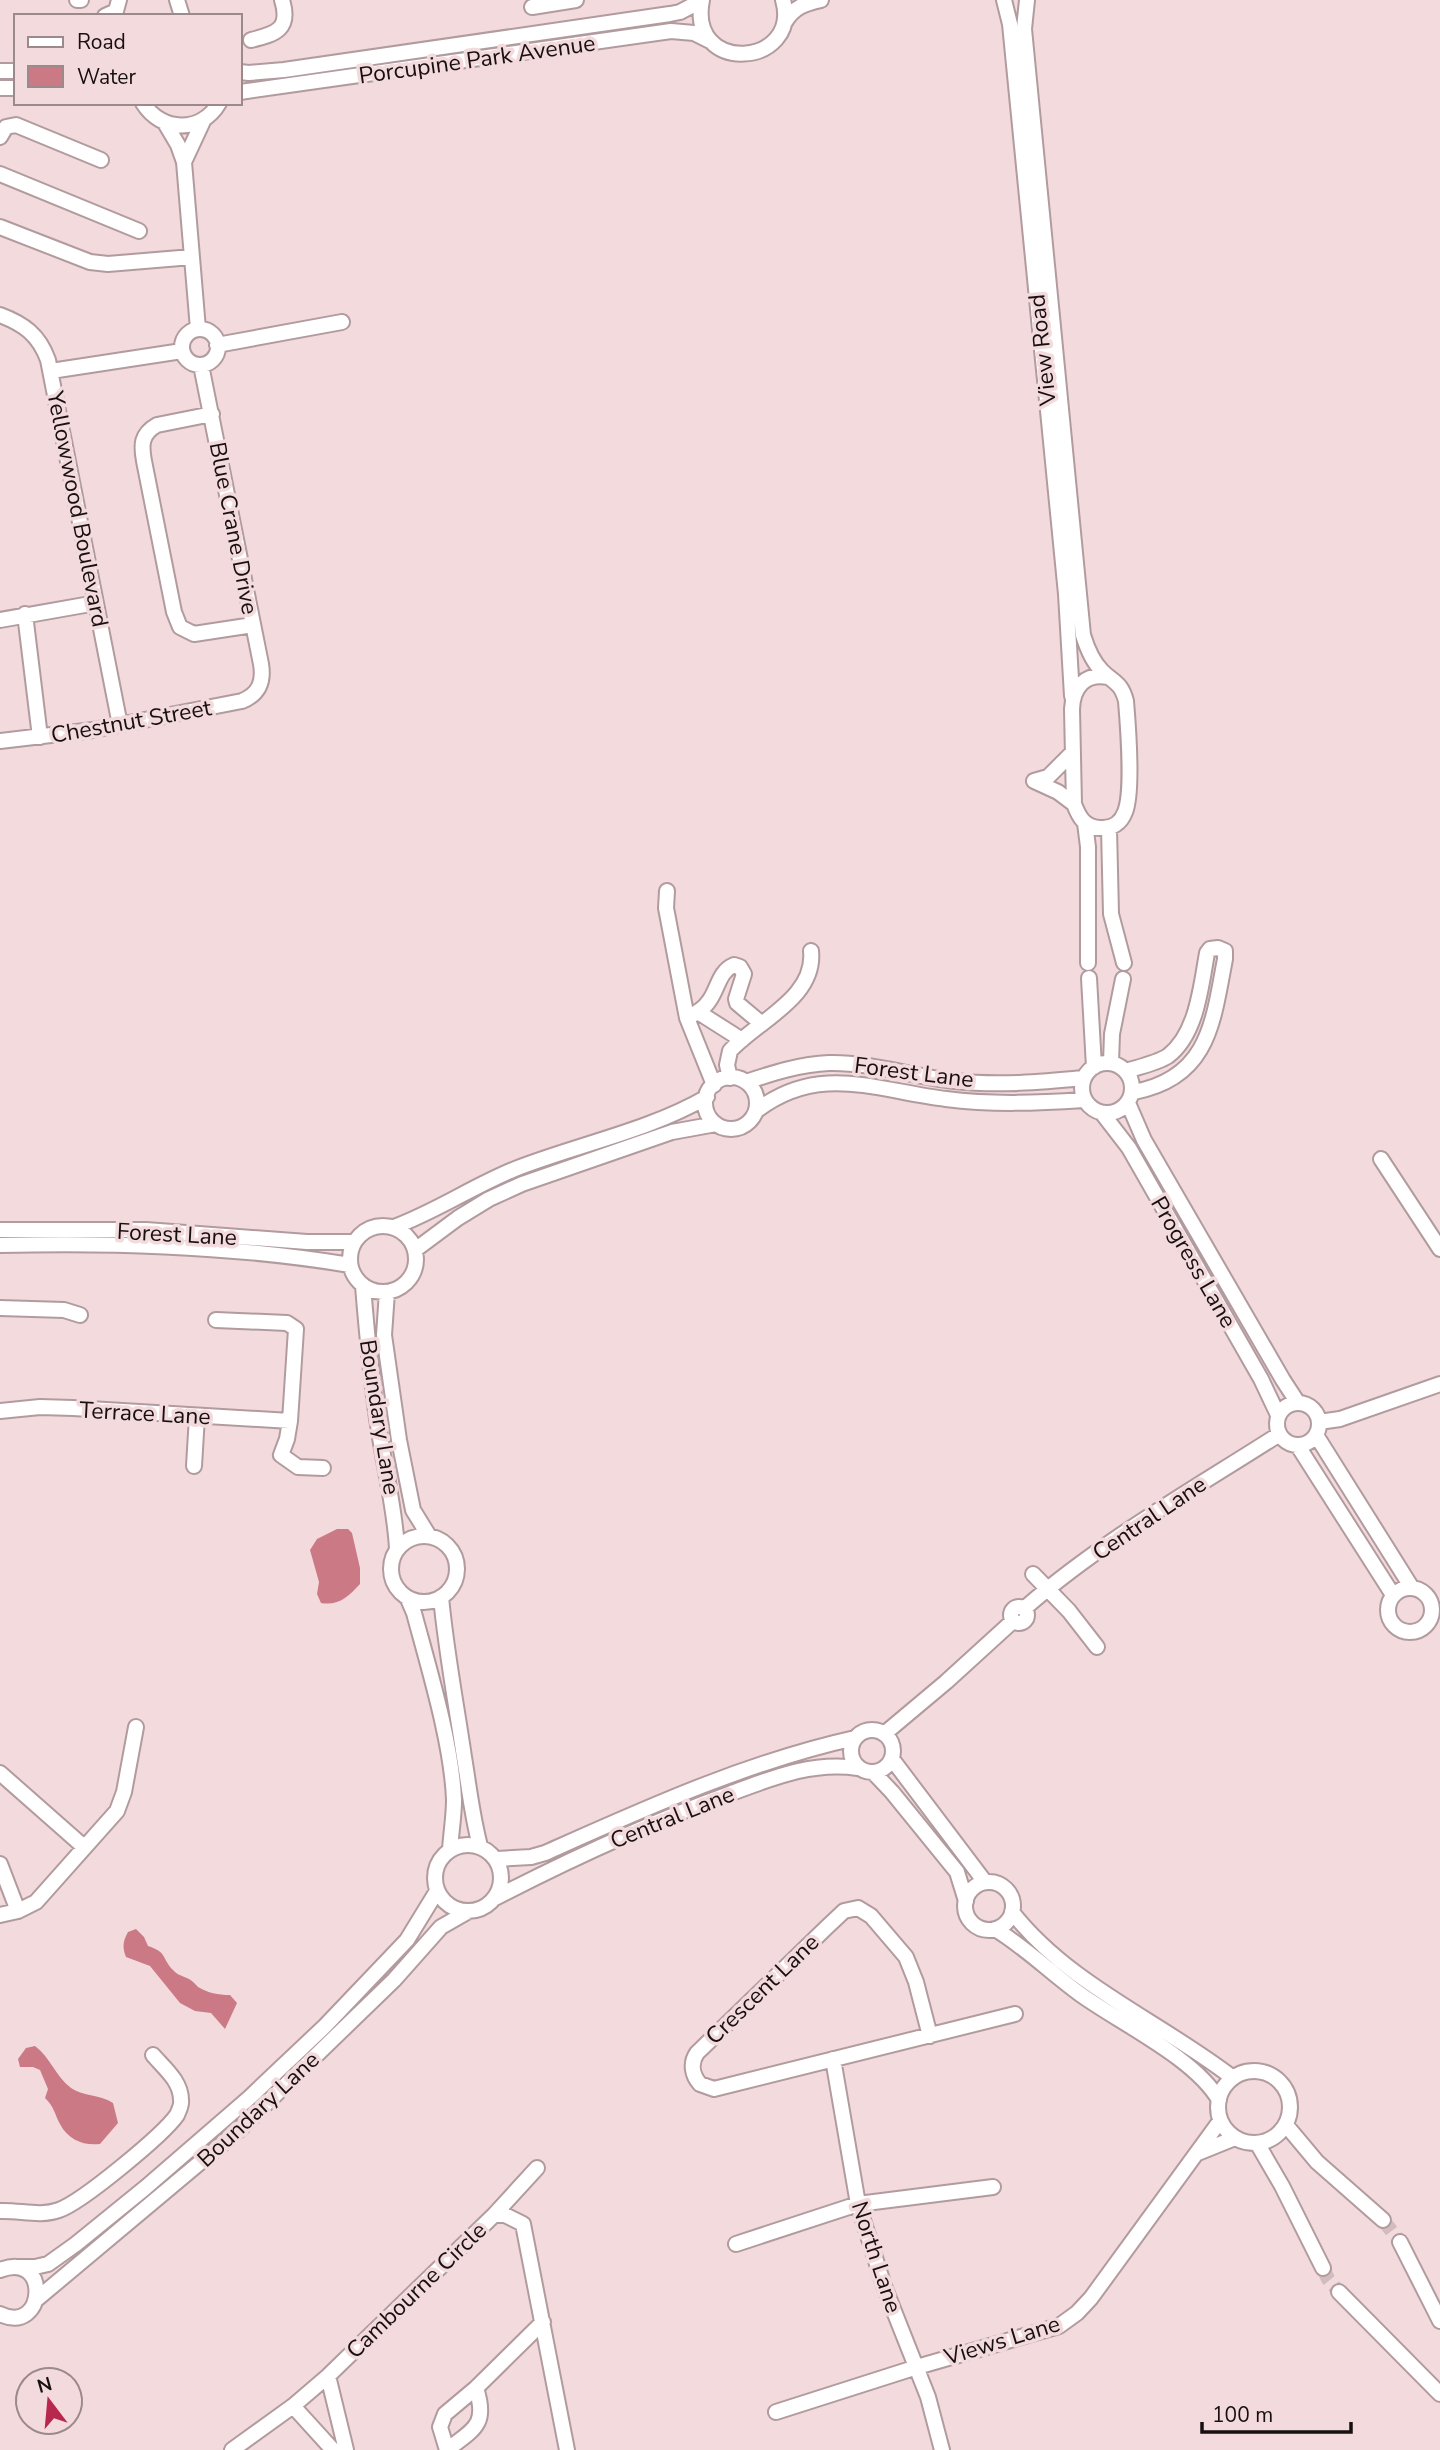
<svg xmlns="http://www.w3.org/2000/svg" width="1440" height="2450" font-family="'Nunito Sans',sans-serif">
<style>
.water{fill:#cb7a85}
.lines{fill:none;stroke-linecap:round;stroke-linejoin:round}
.minor-tunnel{stroke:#d2bcbe;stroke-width:14;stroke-dasharray:14 7;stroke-linecap:butt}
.minor-casing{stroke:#b29b9e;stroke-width:18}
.minor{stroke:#fff;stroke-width:14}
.labels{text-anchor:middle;stroke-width:7;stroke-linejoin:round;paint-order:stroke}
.street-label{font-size:23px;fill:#170f10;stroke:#f3dadd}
</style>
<rect width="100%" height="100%" fill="#f3dadd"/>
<path class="water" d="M337,1529H348L352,1533L360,1568V1584C349,1596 339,1606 321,1603L317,1594L319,1582L310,1550L317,1539Z
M136,1929L144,1937L148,1946C166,1952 161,1955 171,1968C178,1976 181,1975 189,1979C193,1981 195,1984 198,1987C208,1993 218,1995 230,1995L237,2003L225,2029L211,2013L195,2011L180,2003L150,1966L126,1957C122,1947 123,1941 128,1932Z
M35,2046C51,2058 55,2076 71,2088C82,2096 99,2094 113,2103L118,2123L100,2144C84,2146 68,2140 60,2124C54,2113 55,2108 45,2098L48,2089L40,2070L33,2067H20L18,2059L26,2048Z"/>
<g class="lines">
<path class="minor-tunnel" d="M1383,2220L1400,2242
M1323,2268L1328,2279L1339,2292"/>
<defs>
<path id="minor" d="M77,0H81
M177,0L182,16
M702,0C687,76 802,67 783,0
M1004,0L1010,24L1066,594L1072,696
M1027,0L1024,29L1083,635C1087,648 1092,661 1102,671C1114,683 1121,682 1126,701C1128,725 1133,793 1125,812C1121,823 1112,829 1100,828C1084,827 1079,817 1074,804L1072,709C1073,687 1085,673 1108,677
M532,7L576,0
M105,16L116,11L119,0
M785,22C794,7 804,4 821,0
M251,40C276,34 291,29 282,0
M0,71H16
M240,72L249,73L284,70L670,14L680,12L701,1
M0,88H16
M240,92L671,31L694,33L712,42
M143,103C161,132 201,134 219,103
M165,123L178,145L184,162L198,329
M0,137L6,127L16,125L101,160
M184,162L204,119
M0,174L139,231
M0,227L90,262L108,264L192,257
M0,315C24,324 39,335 48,360L120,725
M182 347a18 18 0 1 1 36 0a18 18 0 1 1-36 0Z
M217,345L342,322
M51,371L182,351
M212,414L157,425C141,434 141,445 144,461L174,612L180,627L194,634L253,625
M25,614L40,737
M0,620L96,603
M0,741L93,730L242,701C259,694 264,682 261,664L201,365
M1034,781L1048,777L1073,752
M1034,781L1058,792L1074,804
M1085,823L1088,847V963
M1109,828L1111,914L1124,963
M667,891L666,908L687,1018L714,1085
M1089,978L1094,1067
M698,1012L742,1040
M687,1018C695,1014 704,1009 709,1001C718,989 719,971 734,965L740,967L744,974L736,999L737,1003L762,1024
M1082 1088a25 25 0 1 1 50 0a25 25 0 1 1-50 0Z
M1111,1063L1112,1034L1123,979
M1126,1071C1139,1067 1157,1063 1168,1056C1197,1034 1201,986 1207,953L1210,949L1218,948L1225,951V959C1213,1022 1209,1078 1134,1092
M705 1103a26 26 0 1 1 52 0a26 26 0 1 1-52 0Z
M730,1078L727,1065L730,1051C757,1021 816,998 811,951
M746,1082C773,1073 801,1064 829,1063C872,1062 913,1077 955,1081C997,1086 1042,1082 1083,1078
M1128,1103L1144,1140L1283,1380L1298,1403
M756,1111C819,1062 877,1091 946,1099C992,1105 1038,1103 1084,1100
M1102,1113L1129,1148L1261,1379L1278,1415
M1381,1159L1440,1249
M350 1259a33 33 0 1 1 66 0a33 33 0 1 1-66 0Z
M394,1227C437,1211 473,1186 515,1169C579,1144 648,1131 707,1097
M0,1230H146L307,1242H354
M0,1245C116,1242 235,1246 350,1265
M415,1250L458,1218L489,1199L522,1184L672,1132L716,1124
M363,1286C367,1335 371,1383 379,1431C385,1471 395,1509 397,1549
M387,1292L384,1335L399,1440L413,1510L429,1536
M0,1308L64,1310L80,1315
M216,1320L287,1323L296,1329L290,1421L287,1439L281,1455L298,1467L323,1468
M1277 1424a21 21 0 1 1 42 0a21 21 0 1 1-42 0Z
M0,1411L40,1407L73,1408L290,1421
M1319,1422L1340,1419L1440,1384
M1316,1435L1412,1588
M1298,1446L1393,1595
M194,1466L197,1416
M391 1569a33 33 0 1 1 66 0a33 33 0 1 1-66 0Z
M1033,1574L1069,1611L1097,1647
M1388 1610a22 22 0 1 1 44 0a22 22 0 1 1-44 0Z
M441,1597C446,1651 456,1703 464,1757C469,1787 472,1816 480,1846
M408,1599L414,1613C429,1669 452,1744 454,1800C454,1817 451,1833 450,1850
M1011 1615a8 8 0 1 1 16 0a8 8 0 1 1-16 0Z
M1025,1608C1102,1541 1192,1490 1278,1435
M851 1751a21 21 0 1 1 42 0a21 21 0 1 1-42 0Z
M884,1734L946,1682L1013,1621
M892,1759L985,1882
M873,1772L892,1792L957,1872L966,1901
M0,1773L84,1847
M435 1878a33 33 0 1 1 66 0a33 33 0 1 1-66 0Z
M497,1859L531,1857L545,1853C646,1808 747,1762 855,1738
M0,1864L18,1911
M965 1906a24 24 0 1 1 48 0a24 24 0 1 1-48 0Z
M495,1898C571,1859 648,1823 729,1794C772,1778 812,1761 858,1768
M1012,1912C1069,1985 1161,2022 1233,2078
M0,1915L18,1911L36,1902L117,1811L124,1792L136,1727
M995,1929C1025,1947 1051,1973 1080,1994C1120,2023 1195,2058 1219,2100
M930,2036L916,1982L906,1957L871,1916L858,1908L844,1911L827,1927L697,2053C690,2063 692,2075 700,2084L714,2089L1015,2014
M833,2059L858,2204L884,2286L928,2397L942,2450
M1218 2107a36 36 0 1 1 72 0a36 36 0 1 1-72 0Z
M1286,2125L1317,2162L1383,2220
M1257,2143L1282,2186L1323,2268
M1198,2153L1235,2138
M0,2211C20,2210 40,2217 59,2210C82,2202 163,2135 177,2115C179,2110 182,2105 181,2100C181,2081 164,2068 153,2055
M494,2215L537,2168
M1400,2242L1440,2321
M736,2244L858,2204L993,2187
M19,2267H35L48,2264L76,2244L145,2188L249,2098L325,2026L407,1940L437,1891
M0,2270C51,2250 46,2336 0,2314
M1339,2292L1440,2394
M37,2299L240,2129L394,1980L441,1927L469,1911
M328,2376L346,2450
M293,2406L333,2450
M776,2412L917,2367L1059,2326L1077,2313L1091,2298L1220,2121
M232,2450L293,2406L328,2376L494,2215H505L523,2224L567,2450
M447,2450L440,2427L445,2414L476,2388L543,2322
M447,2450C474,2429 488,2425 476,2388"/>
</defs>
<use href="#minor" class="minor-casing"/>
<use href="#minor" class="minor"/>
</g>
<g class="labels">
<g class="street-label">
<text transform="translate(477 59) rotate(-8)" y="8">Porcupine Park Avenue</text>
<text transform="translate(1042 350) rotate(-96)" y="8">View Road</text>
<text transform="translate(78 509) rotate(79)" y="8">Yellowwood Boulevard</text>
<text transform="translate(234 528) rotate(79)" y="8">Blue Crane Drive</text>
<text transform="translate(131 721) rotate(-10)" y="8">Chestnut Street</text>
<text transform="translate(914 1072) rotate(7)" y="8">Forest Lane</text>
<text transform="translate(177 1234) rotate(3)" y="8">Forest Lane</text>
<text transform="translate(1194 1262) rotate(60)" y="8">Progress Lane</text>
<text transform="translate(145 1413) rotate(3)" y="8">Terrace Lane</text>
<text transform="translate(380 1417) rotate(81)" y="8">Boundary Lane</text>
<text transform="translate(1149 1518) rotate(-34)" y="8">Central Lane</text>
<text transform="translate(672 1817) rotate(-22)" y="8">Central Lane</text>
<text transform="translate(762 1989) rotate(-44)" y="8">Crescent Lane</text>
<text transform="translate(258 2109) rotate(-43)" y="8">Boundary Lane</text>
<text transform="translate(877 2257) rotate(72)" y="8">North Lane</text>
<text transform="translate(416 2290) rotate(-44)" y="8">Cambourne Circle</text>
<text transform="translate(1002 2340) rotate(-17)" y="8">Views Lane</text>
</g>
</g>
<rect x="14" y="14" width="228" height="91" fill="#f3dadd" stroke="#9b898b" stroke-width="2"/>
<rect x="28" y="37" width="35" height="10" fill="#ffffff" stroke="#9b898b" stroke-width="2"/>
<text x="77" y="49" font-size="21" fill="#170f10">Road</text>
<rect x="28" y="66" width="35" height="21" fill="#cb7a85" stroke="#9b898b" stroke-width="2"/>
<text x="77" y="84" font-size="21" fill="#170f10">Water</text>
<g transform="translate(49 2401) rotate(344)"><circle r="33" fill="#f3dadd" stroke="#9b898b" stroke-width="2"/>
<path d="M0-5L12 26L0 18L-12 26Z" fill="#b8274d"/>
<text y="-10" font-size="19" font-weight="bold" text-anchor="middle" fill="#170f10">N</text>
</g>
<path d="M1202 2422v10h149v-10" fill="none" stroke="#170f10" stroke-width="3.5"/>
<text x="1212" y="2422" font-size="21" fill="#170f10" stroke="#f3dadd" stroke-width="5" paint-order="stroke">100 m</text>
</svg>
